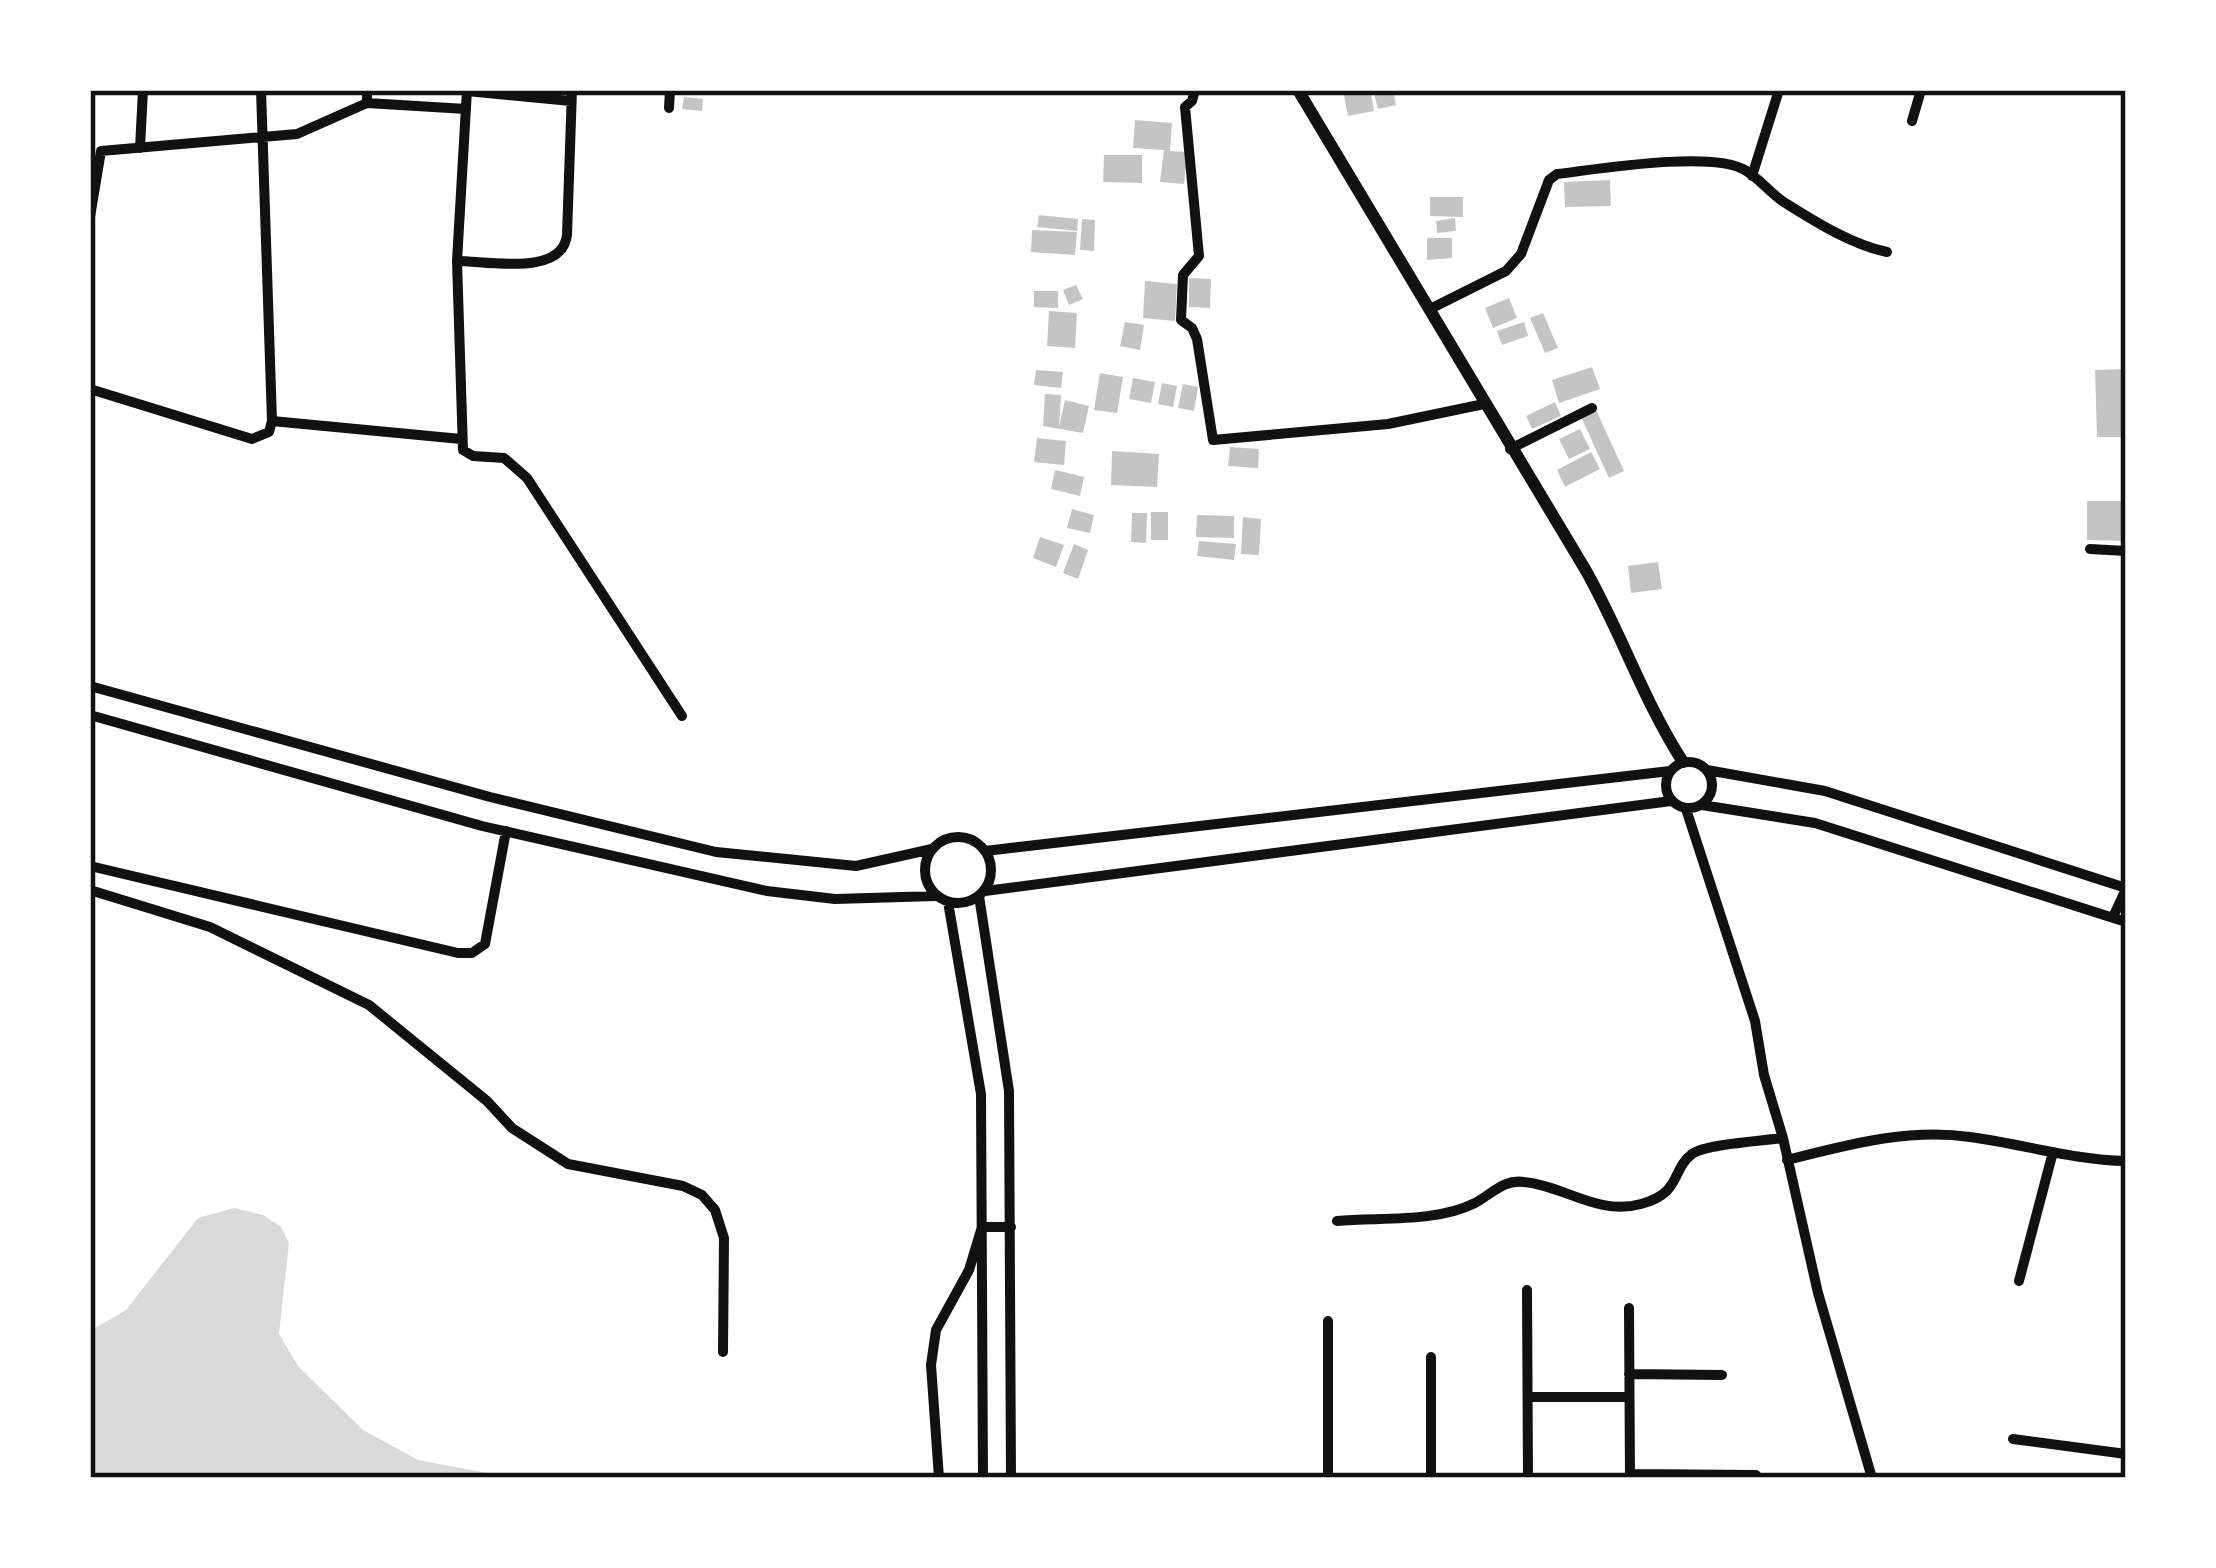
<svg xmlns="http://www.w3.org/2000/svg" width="2216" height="1568" font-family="Helvetica,sans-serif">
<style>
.water{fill:#d9d9d9}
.building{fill:#c4c4c4}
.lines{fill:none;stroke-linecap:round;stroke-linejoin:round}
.minor{stroke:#111;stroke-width:10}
.tertiary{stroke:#111;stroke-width:12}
.neatline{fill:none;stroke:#111;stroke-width:4.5}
</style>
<rect width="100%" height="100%" fill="#fff"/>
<path class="water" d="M234,1208L263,1215L281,1227L289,1243L279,1334L298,1366L363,1430L418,1460L514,1478H90V1331L126,1310L198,1218Z"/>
<path class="building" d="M1343,90H1370L1374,111L1348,116Z
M1373,90H1393L1396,105L1378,109Z
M684,97L703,99L702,111L682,109Z
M1135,120L1172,123L1170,151L1187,152L1184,184L1160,182L1164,150L1133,148Z
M1104,155H1142V183L1103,182Z
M1610,180L1611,206L1565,207L1564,182Z
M1430,197H1463V217L1430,216Z
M1039,215L1078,219L1077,231L1037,227Z
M1455,218L1456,231L1437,233L1436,221Z
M1082,219L1095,220L1094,251L1080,250Z
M1032,230L1077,232L1075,255L1031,252Z
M1427,238H1452V258L1427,260Z
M1189,278L1211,279L1210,308L1189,307Z
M1145,281L1177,284L1175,321L1143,318Z
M1076,285L1083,299L1069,305L1063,290Z
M1034,291H1058V308L1034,307Z
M1509,298L1517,318L1493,328L1485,308Z
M1049,311L1077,313L1075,348L1047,346Z
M1543,313L1558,348L1545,353L1530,318Z
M1125,322L1144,325L1140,350L1120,346Z
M1524,322L1528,336L1502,345L1497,331Z
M1592,367L1600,389L1559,403L1552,380Z
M2126,369V437H2097L2095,370Z
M1036,370L1063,372L1061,388L1034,385Z
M1100,373L1123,377L1117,413L1094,410Z
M1133,378L1155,382L1151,403L1129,399Z
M1162,383L1177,386L1173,407L1158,404Z
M1183,384L1198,387L1194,411L1178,408Z
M1045,394L1061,395L1059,427L1065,400L1089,406L1083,433L1043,426Z
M1555,402L1561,416L1532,429L1526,416Z
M1596,410L1624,471L1609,478L1581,417Z
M1580,429L1590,449L1569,459L1559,439Z
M1037,438L1066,441L1064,465L1034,462Z
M1230,447L1259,449L1258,468L1228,466Z
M1112,451L1159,454L1157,487L1111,485Z
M1591,452L1600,469L1565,487L1557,470Z
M1055,470L1084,477L1080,496L1051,489Z
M2087,501H2126V541L2087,540Z
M1072,509L1094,515L1090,533L1067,528Z
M1151,512H1168V540H1151Z
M1132,513H1147L1146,543L1131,542Z
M1197,515L1234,516V538L1196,537Z
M1243,517L1261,519L1259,555L1241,554Z
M1040,537L1064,545L1056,567L1033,558Z
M1199,541L1236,544L1234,560L1197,556Z
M1074,544L1088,550L1078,579L1063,573Z
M1658,562L1662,589L1631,593L1628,566Z"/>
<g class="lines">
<path class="minor" d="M367,90V103L466,109
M467,90L457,261L463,450L473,456L504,458L527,478L682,716
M1195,90L1192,101L1185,107L1199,256L1183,275L1181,320L1192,328L1197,339L1213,440L1388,424L1484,404
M467,91L571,101
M669,108L670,90
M1912,121L1921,90
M140,148L143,90
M1752,176L1779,90
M90,217L101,151L297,134L367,103
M457,261C488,261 562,277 567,235L572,90
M1430,309L1506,271L1521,254L1549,180L1557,174C1599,169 1708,151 1743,169C1759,177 1771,195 1787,204C1817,223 1853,245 1887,252
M90,389L252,439L269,432L272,421L261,90
M272,421L461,439
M1510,449L1592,408
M2090,549L2126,551
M90,686L490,797L716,852L856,866L932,849
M90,715L482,826L767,891L835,899L936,896
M1666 785a23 23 0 1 1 46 0a23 23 0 1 1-46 0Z
M1707,770L1825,791L2126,888
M1702,805L1815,823L2126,922
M1686,809L1755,1021L1764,1075L1783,1138L1818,1293L1872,1478
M925 870a33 33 0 1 1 66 0a33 33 0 1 1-66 0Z
M985,851L1670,771
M90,866L458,953H472L485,944L506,831
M90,890L210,927L369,1005L487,1101L512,1128L568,1164L683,1186L702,1195L715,1210L724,1238L723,1352
M985,891L1671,801
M979,896L1009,1091L1011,1478
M948,902L981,1094L983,1478
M2113,917L2126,889
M1787,1160C1847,1145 1907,1128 1970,1137C2023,1144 2073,1160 2126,1161
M1337,1221C1380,1217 1435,1223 1475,1203C1492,1194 1503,1179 1524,1182C1565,1186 1598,1216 1641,1204C1682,1193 1671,1170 1692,1154C1706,1144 1762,1141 1783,1138
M2019,1281L2053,1152
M1527,1290L1528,1478
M1629,1308L1630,1478
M1328,1321V1478
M1629,1374L1722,1375
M1528,1397H1629
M2013,1439L2126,1454
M1630,1474L1756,1475
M939,1478L931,1365L936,1330L969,1270L982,1227H1011
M1431,1478V1357"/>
<path class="tertiary" d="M1298,90L1585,569C1621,632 1644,702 1683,762"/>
</g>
<rect width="2216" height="1568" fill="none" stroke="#ffffff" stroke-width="186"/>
<rect x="93" y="93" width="2030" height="1382" class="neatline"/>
</svg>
